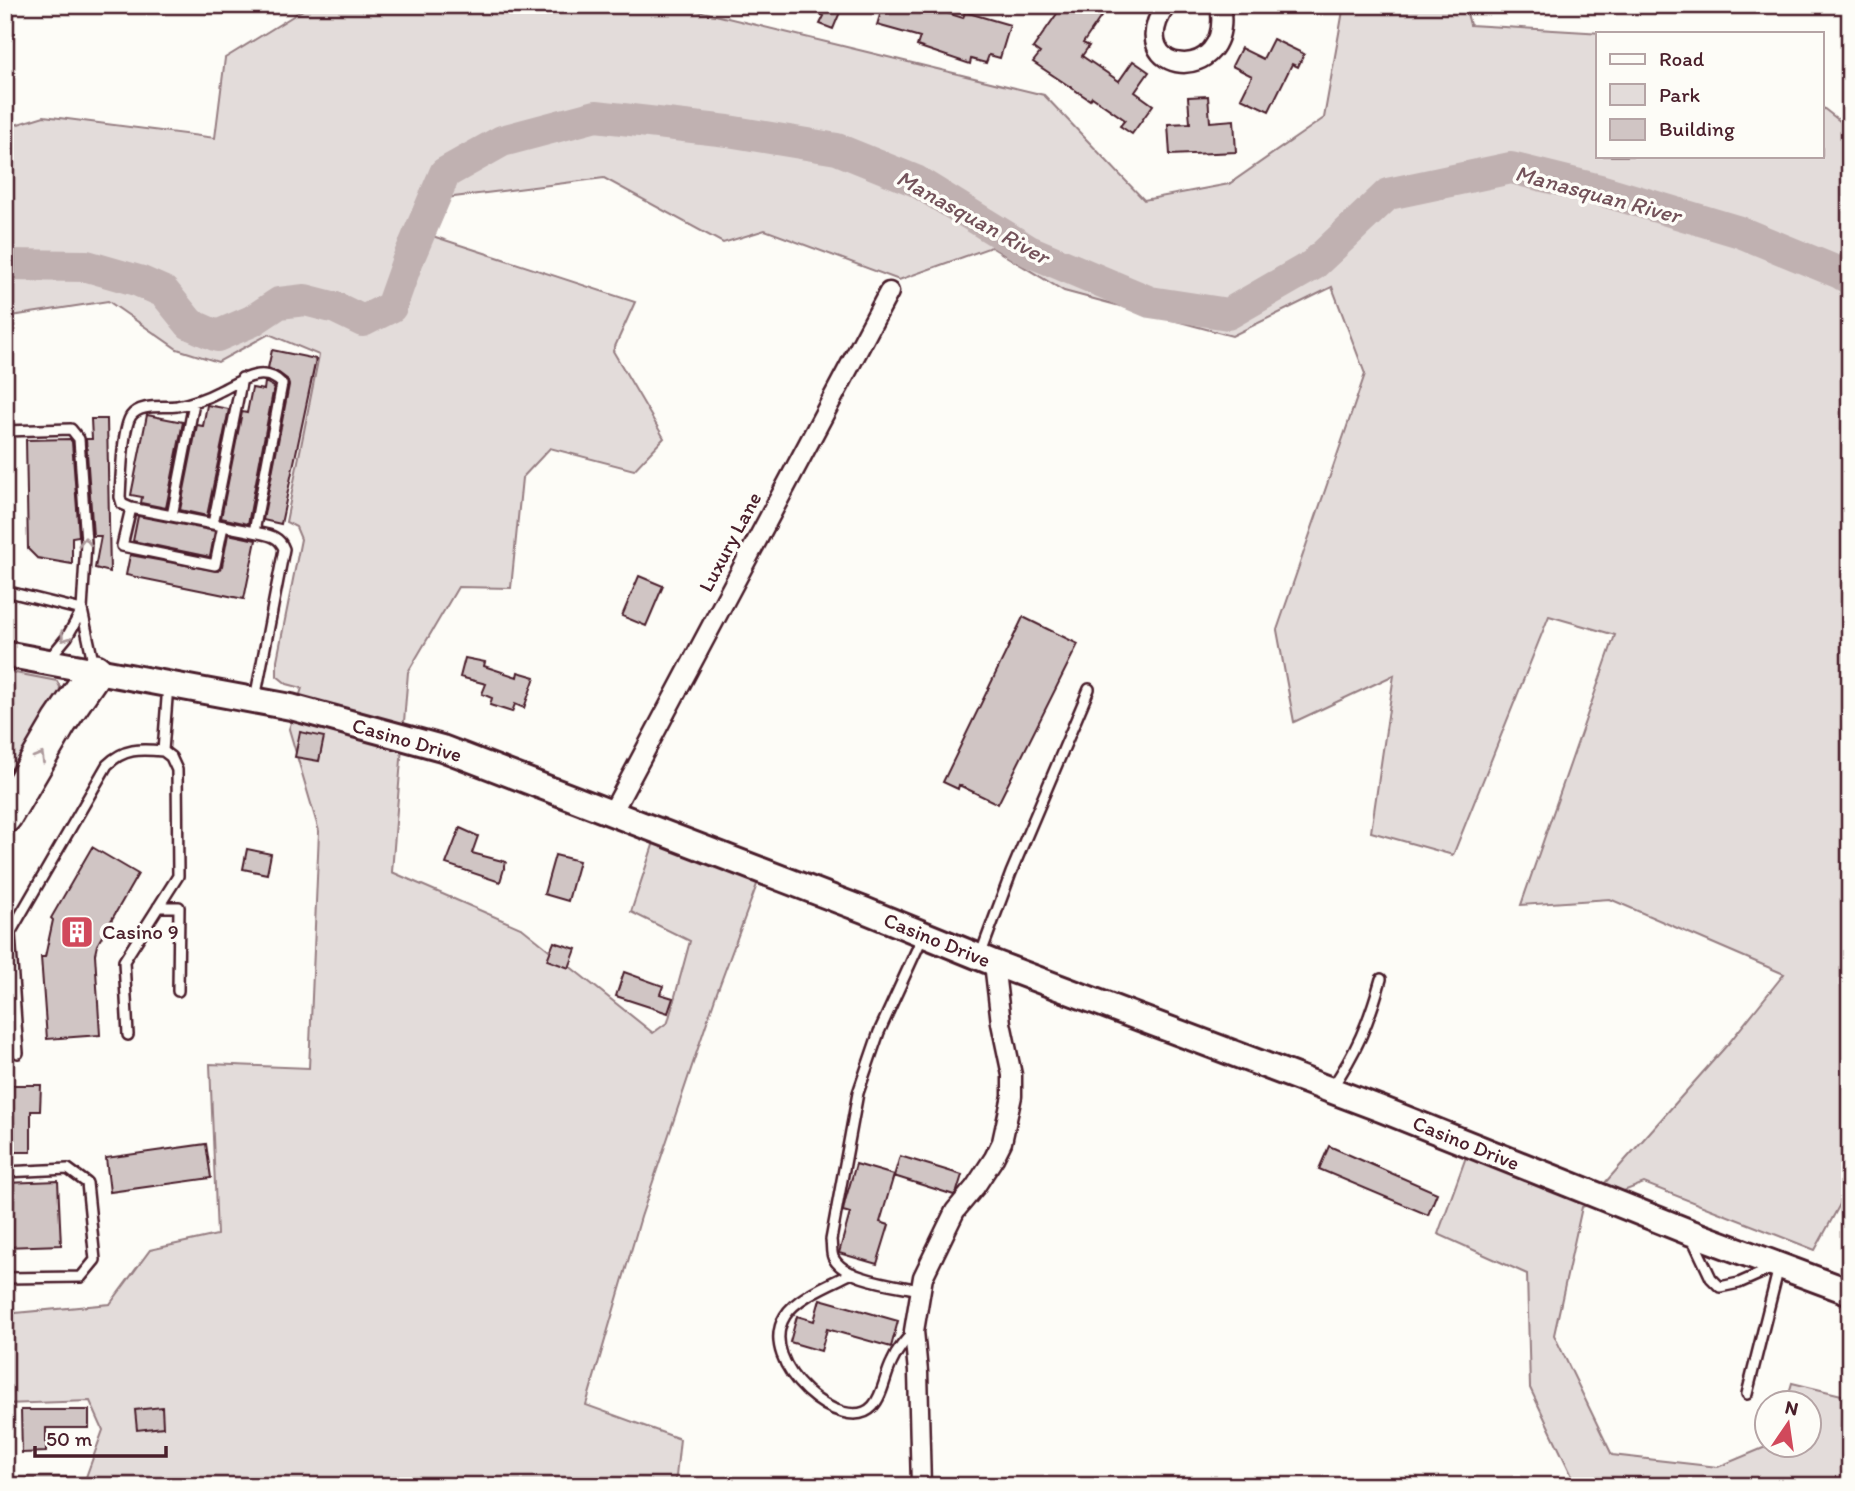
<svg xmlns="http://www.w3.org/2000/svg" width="1855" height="1491" font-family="Itim,sans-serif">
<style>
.green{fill:#e3dcda;stroke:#967e82;stroke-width:2}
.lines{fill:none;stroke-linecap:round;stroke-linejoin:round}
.river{stroke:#c0b1b1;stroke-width:32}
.building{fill:#d0c5c4;stroke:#4a1f2b;stroke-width:2}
.lane-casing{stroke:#4a1f2b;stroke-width:14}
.street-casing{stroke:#4a1f2b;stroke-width:23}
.secondary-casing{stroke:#4a1f2b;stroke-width:30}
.highway-casing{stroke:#4a1f2b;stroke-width:38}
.lane{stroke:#fdfcf7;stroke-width:9}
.street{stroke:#fdfcf7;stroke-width:18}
.secondary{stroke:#fdfcf7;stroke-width:24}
.highway{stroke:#fdfcf7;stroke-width:33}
.oneway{stroke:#ac999b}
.labels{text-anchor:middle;stroke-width:7;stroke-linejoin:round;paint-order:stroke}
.street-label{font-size:21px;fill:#4a1f2b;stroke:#fdfcf7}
.poi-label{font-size:21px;fill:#4a1f2b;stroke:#fdfcf7;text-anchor:start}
.water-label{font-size:23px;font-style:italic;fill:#73525a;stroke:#fdfcf7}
</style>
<rect width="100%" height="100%" fill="#fdfcf7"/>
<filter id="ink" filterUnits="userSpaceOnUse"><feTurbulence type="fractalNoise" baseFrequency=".0143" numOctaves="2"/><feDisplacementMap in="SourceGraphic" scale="14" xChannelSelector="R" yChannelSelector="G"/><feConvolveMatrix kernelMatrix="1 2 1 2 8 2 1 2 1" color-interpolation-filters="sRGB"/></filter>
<g filter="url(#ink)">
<path class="green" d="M311,5H674L1044,95L1144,200L1229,184L1324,118L1344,5H1465L1470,25L1603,33H1598V156H1822V107L1850,129V1186L1815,1250L1644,1183L1582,1207L1554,1335L1612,1455L1718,1467L1768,1446H1810V1404L1786,1403L1792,1383L1850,1397V1486H1567L1572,1476L1530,1388L1527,1274L1438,1234L1470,1146L1596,1193L1728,1044L1784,974L1610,899L1521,905L1615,635L1549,616L1453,855L1371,832L1394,675L1294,722L1277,630L1365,374L1332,287L1232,336L1064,291L991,247L899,280L765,230L723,243L604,178L446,198L414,230L635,302L613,351L664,438L634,470L550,448L522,478L511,588L458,587L408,672L392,872L523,929L653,1033L668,1022L690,941L631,912L655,839L759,879L716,995L641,1217L586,1405L680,1439L675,1486H5V1478L86,1477L103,1430L90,1401L5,1404V1314L110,1304L150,1250L217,1235L210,1064L309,1068L319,831L289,729L302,688L287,684L277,676V660L301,539L296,527L286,522L319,355L269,334L218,362L177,349L108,301L5,317V128L44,116L215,138L225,58Z
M5,671L57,681L60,687L58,702L5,795Z"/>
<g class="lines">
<path class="river" d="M5,265L87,266L139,281L164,292L190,324L217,336L252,321L279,303L305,300L336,308L363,321L391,307L407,262L445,173L502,141L596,116L728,131L837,149L916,181L1029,251L1150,302L1228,314L1313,265L1388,194L1511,168L1600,190L1740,232L1840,273L1850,279"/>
</g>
<path class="building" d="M798,5H843L833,29L820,24L824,16Z
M883,5H922L963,18L965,12L1010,25L1000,58L989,55L986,63L971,59L970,64L917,46L920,37L877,25Z
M1063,5H1109L1083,43L1089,46L1082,56L1119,81L1133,61L1149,72L1135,92L1153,105L1132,134L1120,126L1125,120L1092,97L1090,100L1033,62L1040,53L1033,48Z
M1273,39L1304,54L1298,67L1292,64L1269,111L1241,98L1252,76L1232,66L1241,48L1263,59Z
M1208,96L1210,122L1234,120L1236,152L1170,155L1168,124L1190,123L1188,97Z
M272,350L316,359L281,524L263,520L289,385L287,379L279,373L268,368Z
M265,382L274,387L248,524L221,518L242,412L247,413L252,388L264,390Z
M207,405L229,409L207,516L180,510L197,425L203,426Z
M147,415L183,422L166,508L141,503L142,497L131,495Z
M91,419H107L110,572L95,568L101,536H93L86,439H92Z
M70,439L72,442L79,536L72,537V564L37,558L28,549L26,440Z
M138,516L215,531L210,557L133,541Z
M228,534L256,540L244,599L126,575L130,555L218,571L222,566Z
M639,576L663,586L646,626L622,616Z
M1023,617L1078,644L998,804L959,785L958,789L943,782Z
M465,658L485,662L484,666L517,677L518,672L535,677L524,708L515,704L512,712L490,705L492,698L482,694L486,684L460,677Z
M300,732L324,737L319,761L295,757Z
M460,828L478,836L472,853L506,862L500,882L446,864Z
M92,847L138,874L97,945L95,954L100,1035L47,1039L41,957H45L53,920L51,918Z
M247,849L271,854L267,874L243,869Z
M555,855L579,861L568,901L544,894Z
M554,942L576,949L569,968L547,960Z
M624,972L663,986L660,994L673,998L668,1013L616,996Z
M9,1085H41L40,1111H31V1152H5V1110H9Z
M206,1144L211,1178L110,1192L106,1158Z
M1329,1146L1437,1193L1428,1215L1319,1169Z
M900,1156L962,1175L957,1191L954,1195L894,1176Z
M856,1164L894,1175L880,1222L889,1225L877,1264L839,1253L850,1213L843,1211L845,1201Z
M58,1181L61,1245L5,1247V1183Z
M820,1299L898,1321L891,1347L827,1329L821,1351L790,1342L797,1316L814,1321Z
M162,1407L163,1427L137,1430L135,1410Z
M21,1410H89V1428H46V1452L22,1453Z"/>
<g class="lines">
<defs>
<path id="lane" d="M5,431L71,429L79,439L86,542L82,610L94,666
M131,508L122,546L215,565L223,526
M172,516L194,403
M213,524L242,378
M254,532L131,508L122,504L120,497C121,480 122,429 131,416C140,403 163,408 177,406C192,403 205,399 218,392C237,383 263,363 282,384L254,532C267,535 279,535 284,549L255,699
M5,591L82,610
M48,660L67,637L82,610
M158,907H179L178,991
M980,956L1011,873L1089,689
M128,1035L124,961L178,876L177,770L171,757L163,751
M18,1053L10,933L107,765C124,748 140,749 163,751L168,685
M1331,1089C1356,1053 1369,1022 1381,979
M5,1172L68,1169L87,1183L95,1260L81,1277L5,1278
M1693,1240L1711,1278L1720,1287L1739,1283L1773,1268
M852,1273C832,1283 796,1297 785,1316C755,1364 844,1438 873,1406C883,1395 885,1375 892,1362C897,1350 905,1341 914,1331
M920,1290C898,1285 843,1280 833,1257C831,1252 832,1245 831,1240L858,1093L879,1032L923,936
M1747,1394L1779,1267"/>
<path id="street" d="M1166,5C1119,75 1235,89 1220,5
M612,813L889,292
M921,1486L918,1372L914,1331L923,1277L955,1211L975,1187L994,1158L1002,1142L1012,1096V1075L1001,1023L994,963"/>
<path id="secondary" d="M5,654L291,707L442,748L864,910L994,963L1381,1109L1689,1232L1850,1292"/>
<path id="highway" d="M5,816L60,722L95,671"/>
</defs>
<use href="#lane" class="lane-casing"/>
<use href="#street" class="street-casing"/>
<use href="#secondary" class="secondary-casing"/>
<use href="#highway" class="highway-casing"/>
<use href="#lane" class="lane"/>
<use href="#street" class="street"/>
<use href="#secondary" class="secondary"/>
<use href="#highway" class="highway"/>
</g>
<defs><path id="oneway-chevron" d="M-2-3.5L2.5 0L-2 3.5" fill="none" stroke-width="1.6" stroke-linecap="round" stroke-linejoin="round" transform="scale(1.75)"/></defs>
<g class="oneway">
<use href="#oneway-chevron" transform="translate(85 542) rotate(-90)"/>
<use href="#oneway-chevron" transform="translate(65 637) rotate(124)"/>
<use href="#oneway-chevron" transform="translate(40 757) rotate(-60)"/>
</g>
</g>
<defs>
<symbol id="building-square" viewBox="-11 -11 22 22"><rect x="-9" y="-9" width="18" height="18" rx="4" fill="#d1495b" stroke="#fdfcf7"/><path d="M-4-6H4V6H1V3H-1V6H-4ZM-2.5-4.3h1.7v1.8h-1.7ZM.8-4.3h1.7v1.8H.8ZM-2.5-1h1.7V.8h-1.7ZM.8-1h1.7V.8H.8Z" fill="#fff"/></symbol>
</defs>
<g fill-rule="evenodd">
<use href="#building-square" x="58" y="913" width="38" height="38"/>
</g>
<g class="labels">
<g class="street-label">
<text transform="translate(730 542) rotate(-62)" y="7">Luxury Lane</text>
<text transform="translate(407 740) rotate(16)" y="7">Casino Drive</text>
<text transform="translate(937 940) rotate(22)" y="7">Casino Drive</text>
<text transform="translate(1466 1143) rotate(22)" y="7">Casino Drive</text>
</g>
<g class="poi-label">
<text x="102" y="939">Casino 9</text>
</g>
<g class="water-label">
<text transform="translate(1598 194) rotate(15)" y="8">Manasquan River</text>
<text transform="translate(973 217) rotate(29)" y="8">Manasquan River</text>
</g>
</g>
<rect width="1855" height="1491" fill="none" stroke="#fdfcf7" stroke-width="28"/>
<rect x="14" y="14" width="1827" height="1463" fill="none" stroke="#4a1f2b" stroke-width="2.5" filter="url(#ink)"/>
<rect x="1596" y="32" width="228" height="126" fill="#fdfcf7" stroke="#b5a4a5" stroke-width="2"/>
<rect x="1610" y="54" width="35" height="10" fill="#fdfcf7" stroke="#b5a4a5" stroke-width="2"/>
<text x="1659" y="66" font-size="21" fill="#4a1f2b">Road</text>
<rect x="1610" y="84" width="35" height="21" fill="#e3dcda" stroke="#b5a4a5" stroke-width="2"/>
<text x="1659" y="102" font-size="21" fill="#4a1f2b">Park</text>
<rect x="1610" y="119" width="35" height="21" fill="#d0c5c4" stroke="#b5a4a5" stroke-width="2"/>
<text x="1659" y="136" font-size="21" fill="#4a1f2b">Building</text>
<g transform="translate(1788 1424) rotate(13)"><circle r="33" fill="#fdfcf7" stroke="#b5a4a5" stroke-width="2"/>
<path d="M0-5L12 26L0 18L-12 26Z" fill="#d1495b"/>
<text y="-10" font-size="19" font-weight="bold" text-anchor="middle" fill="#4a1f2b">N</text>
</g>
<path d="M35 1446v10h131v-10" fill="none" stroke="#4a1f2b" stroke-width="3.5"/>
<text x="46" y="1446" font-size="21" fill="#4a1f2b" stroke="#fdfcf7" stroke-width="5" paint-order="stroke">50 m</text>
</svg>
